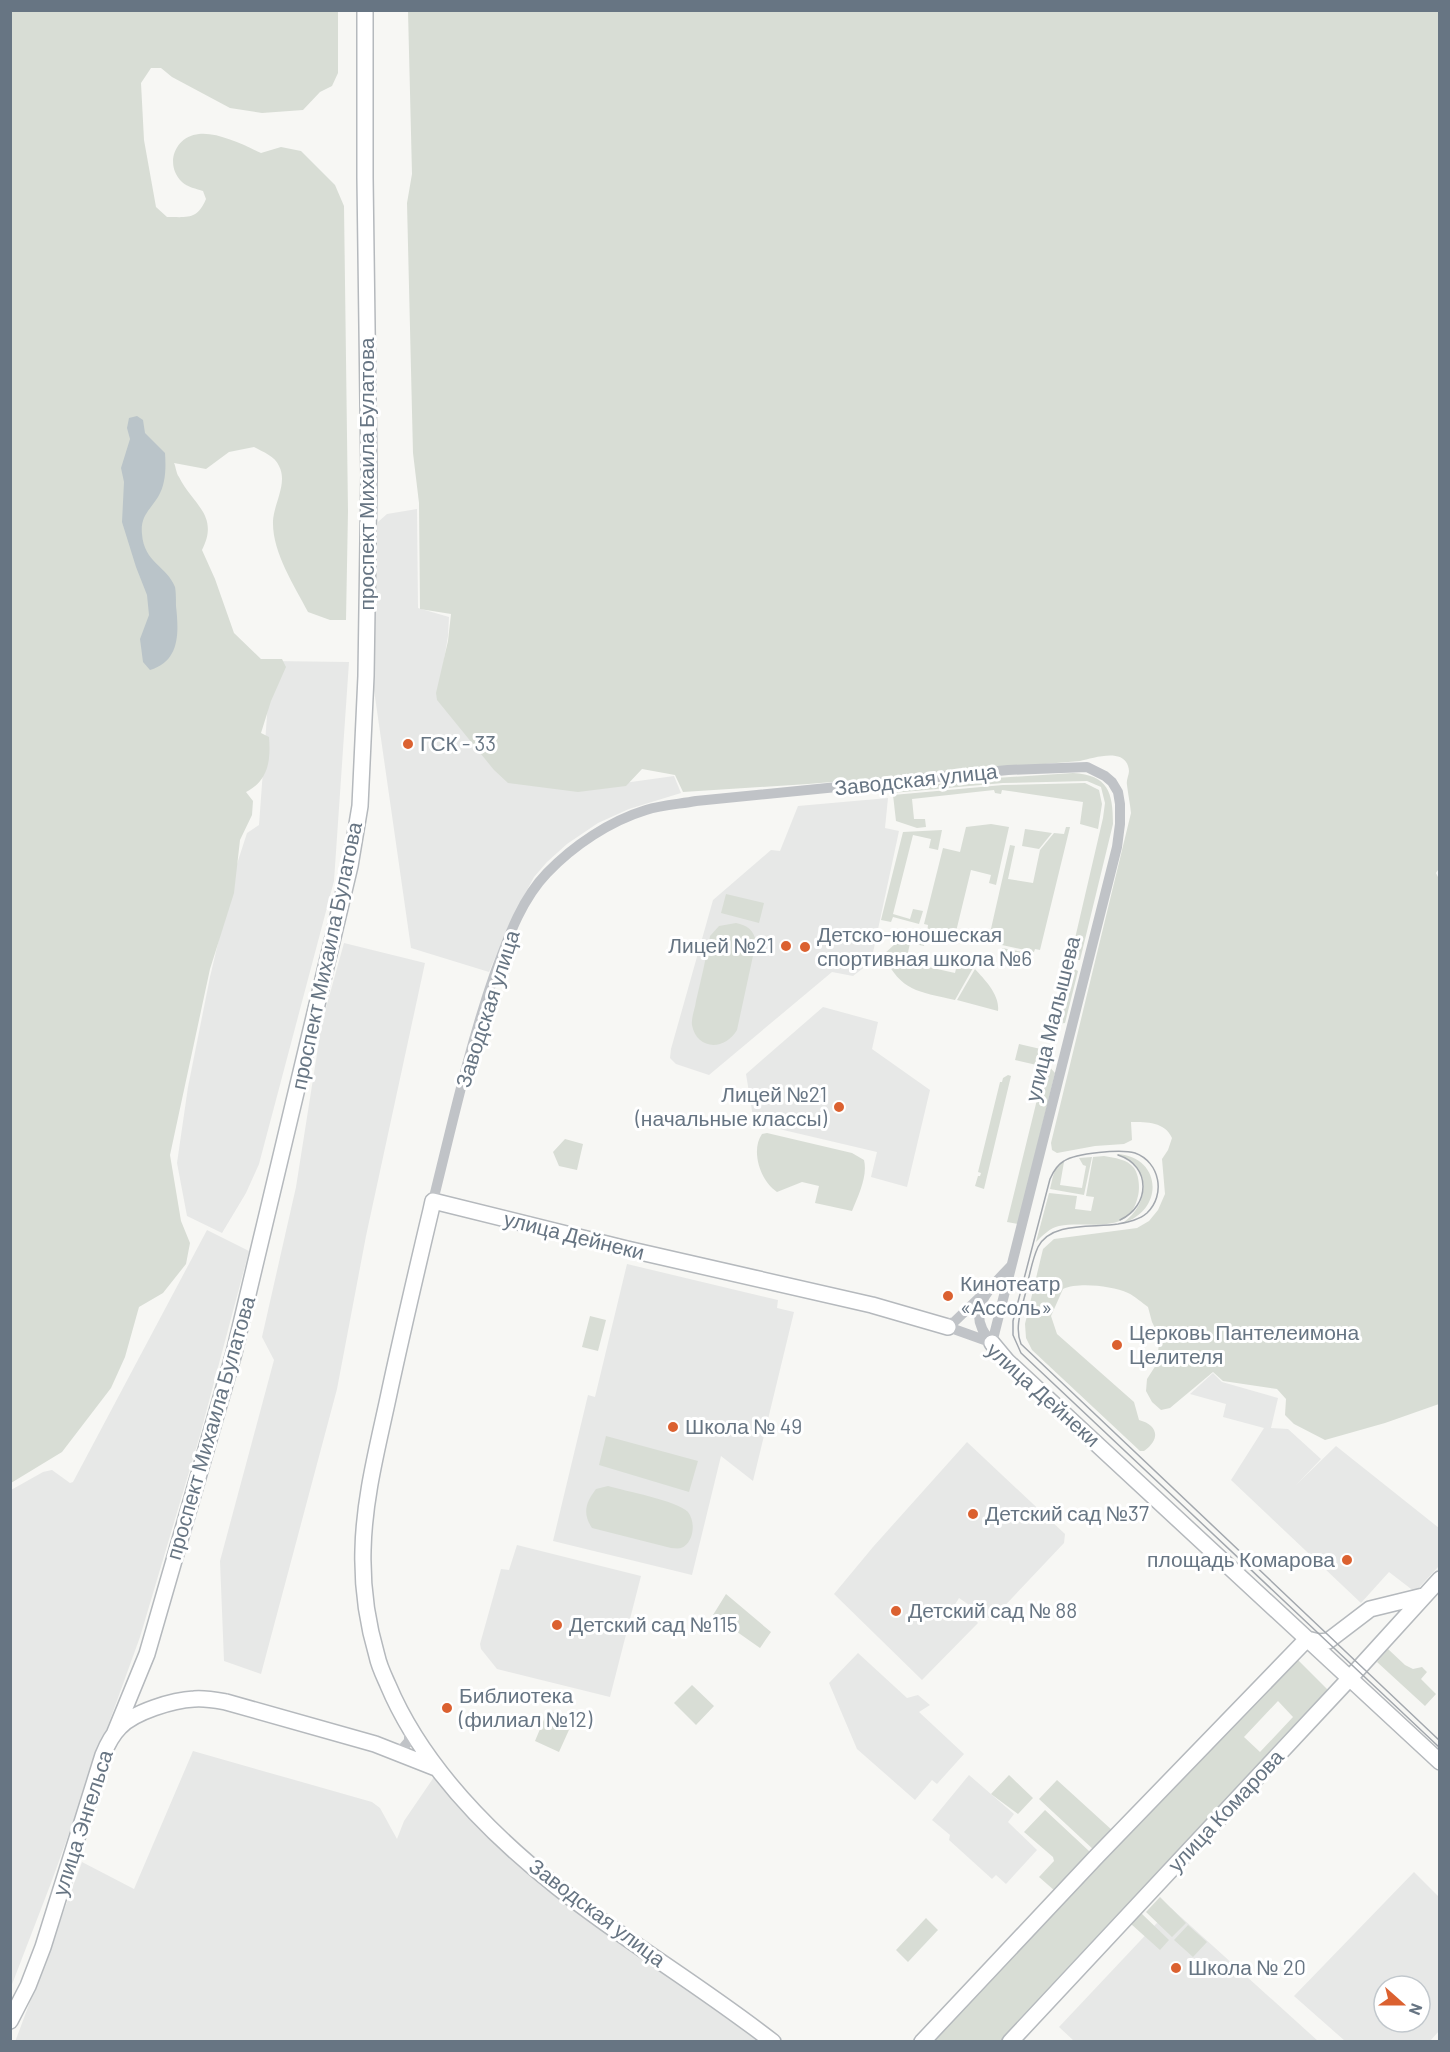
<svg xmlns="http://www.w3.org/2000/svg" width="1450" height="2052" font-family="Barlow,sans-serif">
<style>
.built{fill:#e7e8e7;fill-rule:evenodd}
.green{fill:#d8ddd5;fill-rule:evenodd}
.water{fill:#bac4c9}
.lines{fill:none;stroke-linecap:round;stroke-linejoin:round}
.secondary-casing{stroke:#b5b9bd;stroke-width:18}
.street{stroke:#c0c3c7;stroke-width:10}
.secondary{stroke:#fff;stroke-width:15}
.tram{stroke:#a3a8ae;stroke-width:1.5}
.poi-dot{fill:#db6130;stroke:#fff;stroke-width:2}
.labels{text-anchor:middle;stroke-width:6;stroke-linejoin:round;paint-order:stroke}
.street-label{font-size:21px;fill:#677583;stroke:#fff}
.poi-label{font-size:21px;fill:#677583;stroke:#fff;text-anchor:start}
</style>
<rect width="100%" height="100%" fill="#f7f7f4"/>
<path class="built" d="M417,509L418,608L449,617L448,636L438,696L588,788L674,776L681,793L629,809L598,823L567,844L547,862L534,877L511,920L489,972L411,948L370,662L378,522L387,514Z
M271,661L349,662L334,881L259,1164L246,1193L222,1233L187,1216L177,1163L188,1087L210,977L236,867L247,833L259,825Z
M888,798L885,828L899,831L871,962L853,976L832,972L709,1075L676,1064L670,1058L671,1049L713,900L771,850L780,851L798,806Z
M344,943L425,963L366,1236L337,1389L261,1674L224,1661L220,1561L274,1360L262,1337L296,1187L322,1022Z
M823,1007L878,1022L872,1049L930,1090L907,1187L871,1177L877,1152L754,1123L746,1074Z
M207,1230L249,1251L200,1435L140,1637L51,1883L11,1987V1490L43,1472L52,1470L70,1483L73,1482Z
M627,1264L778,1300L777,1308L794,1312L753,1481L721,1456L692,1575L553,1541L588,1395L595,1397Z
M1213,1373L1222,1382L1278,1398L1271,1428L1288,1429L1321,1459L1296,1485L1336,1446L1439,1528V1566L1415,1592L1389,1572L1361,1603L1231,1480L1264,1428L1223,1417L1226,1404L1190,1394Z
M967,1442L1065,1534L1064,1543L995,1616L988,1618L959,1598L949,1614L960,1604L978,1623L922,1680L834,1594L873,1547Z
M517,1545L641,1576L610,1697L497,1669L481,1649L480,1644L501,1569L509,1570Z
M858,1653L907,1698L918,1695L930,1705L919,1712L964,1754L937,1784L932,1780L915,1800L857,1749L829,1683Z
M193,1751L372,1802L380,1808L397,1839L404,1821L434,1777L462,1808L539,1883L758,2041L15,2042L82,1862L134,1889Z
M969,1775L1014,1814L1008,1822L1037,1850L1006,1884L996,1875L992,1879L949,1840L950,1835L932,1820Z
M1414,1872L1439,1897V2031L1430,2041H1345L1294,1996ZM1384,1986H1420V2022H1384Z
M1171,1908L1318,2041H1074L1059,2027Z"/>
<path class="green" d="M10,11H338V73L332,86L320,92L303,110L262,113L230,108L172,77L161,68H151L141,83L144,140L156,207L167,217C188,217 197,220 206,199L203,191C197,189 187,187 182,182C164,165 175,136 199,134C218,132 244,145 261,153L281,147L301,151L335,185L344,206L348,511L346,620H330L308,612C294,585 272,552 273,521C274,503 288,483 279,466C275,456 263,452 254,447L229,452L206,469L174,463C176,467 176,473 179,477C192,504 220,515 202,550L215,579L234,633L261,659H282L286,667L271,701L261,733L269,737C271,761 268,781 246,792L253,801L252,815L240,840L234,893L210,969L170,1155L181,1221L190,1243L186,1264L163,1293L139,1307L125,1357L111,1388L62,1452L11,1483Z
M408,11H1439L1440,867L1436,873L1440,881L1439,1404L1385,1423L1325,1440L1294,1424L1285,1415L1286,1399L1277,1389L1223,1381L1213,1372L1170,1408L1161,1410L1152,1402L1146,1391L1147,1379L1156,1365L1160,1338L1152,1322L1148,1307C1142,1303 1135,1296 1128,1293C1112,1286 1079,1282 1063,1289L1051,1316L1057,1334L1134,1402L1139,1420C1158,1425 1161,1439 1144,1451H1140L1032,1350L1026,1338L1025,1324L1043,1249L1054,1239L1137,1228L1149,1221L1158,1210L1165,1194L1162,1159L1168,1150L1172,1138C1165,1122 1147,1122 1131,1122L1132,1140L1124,1144L1095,1146L1057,1153L1052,1150L1051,1143L1131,813C1130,803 1128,794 1127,785C1126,780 1129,775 1129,771C1127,746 1094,758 1080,761L808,784L683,792L675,775L642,769L626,786L578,792L508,783L494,770L437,700L436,693L448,641L451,614L420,609L419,503L413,453L407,203L412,174Z
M1073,773C1108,775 1113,792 1113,824L1080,960H1070L1103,818L1105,803L1101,787L1087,781L1003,783L892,793L891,790L980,779Z
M1085,783L1099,790L1102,804L1098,829L1080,824L1083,802L1002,790L1001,794L995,793L994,790L912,799L914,819H925L926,827L917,828L896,821L893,795L1003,785Z
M991,824L1009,827L996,885L989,883L991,875L971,870L953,944L949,939L927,933L928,925L924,924L943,848L960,852L966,827Z
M1066,827H1070L1040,950L1035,949L1034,952L988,942L1010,845L1015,846L1008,879L1033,883L1040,850L1054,833L1064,834Z
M1025,829L1052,833L1039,849L1022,846Z
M942,830L938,850L929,848L931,839L913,835L893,914L910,919L913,909L923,911L919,924L893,917L891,922L881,920L903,832Z
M726,894L764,903L759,923L721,913Z
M736,923C747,925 754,930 756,942L737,1030C724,1052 696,1049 692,1025C691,1018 695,1009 696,1001C701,980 706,958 710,936L719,926Z
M908,932L926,937L924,946L910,943L906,962L955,973L959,956L973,968L955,1000C917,991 902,992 883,955Z
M1002,948L1033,954L1030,966L1000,959Z
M1071,967L1078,971L1065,1023L1057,1024Z
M975,969C985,980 1000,995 998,1011L957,1000Z
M1019,1044L1045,1050L1041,1066L1015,1060Z
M1046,1063L1055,1073L1018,1224L1007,1222Z
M1008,1075L1011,1076L984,1189L975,1186L978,1176H980L981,1173L978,1172L1000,1082H1002L1003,1078Z
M767,1133L852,1153L864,1160C868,1176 858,1196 852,1211L815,1203L819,1186L802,1182L777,1192C761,1182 750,1151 762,1134Z
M565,1139L583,1144L577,1170L559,1166L553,1152Z
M1116,1154C1162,1156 1165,1210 1123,1223C1151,1202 1152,1166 1116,1154Z
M1104,1156C1115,1158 1127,1159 1134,1168C1139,1175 1140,1188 1138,1196C1129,1237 1089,1220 1059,1226C1050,1228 1043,1235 1036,1242L1049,1193L1077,1196L1075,1209L1091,1211L1094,1197L1086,1196L1093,1157Z
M1092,1157L1084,1195L1050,1189C1053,1179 1053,1166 1064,1162L1060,1185L1082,1188L1086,1166L1083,1165L1079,1158Z
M590,1316L606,1320L598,1351L582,1347Z
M606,1436L698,1461L689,1492L599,1465Z
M608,1486C625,1491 678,1501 688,1512C696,1522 694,1543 681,1548C678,1549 674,1548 671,1548L592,1528C582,1513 586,1502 596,1489Z
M726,1594L771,1632L760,1648L713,1615Z
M1388,1649L1405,1665L1413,1669L1422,1667L1427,1672L1421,1679L1436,1694L1425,1706L1377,1662Z
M1294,1656L1331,1693L1007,2041L930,2042ZM1278,1701L1293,1717L1260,1752L1244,1737Z
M692,1685L714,1706L696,1725L674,1703Z
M548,1710L573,1721L559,1752L535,1741Z
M1009,1775L1033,1798L1018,1814L991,1794Z
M1057,1780L1113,1831L1095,1851L1039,1799Z
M1045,1810L1089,1851L1090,1856L1055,1891L1039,1877L1054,1861L1053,1857L1024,1832Z
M1160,1897L1186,1923L1172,1937L1146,1912Z
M1141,1913L1169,1940L1160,1950L1131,1924Z
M926,1918L938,1930L908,1962L896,1950Z
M1188,1925L1207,1942L1193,1957L1174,1940Z"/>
<path class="water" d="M137,416L143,420L145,433L165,453C166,467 166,484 158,497C150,510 140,516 142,534C144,563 167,566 175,587C176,592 176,600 176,606C179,633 180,661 150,670L143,662L140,639L149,615L147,595L136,567L122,522L124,482L121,468L130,439L127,428L129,418Z"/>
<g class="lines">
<defs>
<path id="secondary" d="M992,1343L1007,1361L1440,1762
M1307,1639L1319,1642L1328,1641L1370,1609L1423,1596
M115,1732L147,1654L234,1353L350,866L360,806L366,676L369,475L365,178V10
M10,2021L28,1986L43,1947L103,1755C107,1745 112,1735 120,1727C134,1712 173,1700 194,1699C205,1698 215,1700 226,1702L375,1744L436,1768
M773,2042C703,1987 626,1942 557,1887C489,1833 422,1766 388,1685C384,1676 379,1666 377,1656C367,1622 362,1585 363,1550C364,1496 379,1442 390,1389C403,1329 417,1269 431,1210L433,1201L627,1249L872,1305L948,1327
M922,2042L1097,1856L1307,1639
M1010,2042L1349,1679L1440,1579"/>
</defs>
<use href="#secondary" class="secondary-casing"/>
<path class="street" d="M433,1201C452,1125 469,1047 495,973C508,938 521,900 547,873C574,845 610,821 646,810C662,805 680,804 696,801L1008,770L1087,767L1105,776L1112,782L1118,792L1120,804V824L1117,847L992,1343
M941,1325L954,1322L981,1296
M948,1327L990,1342
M992,1343C963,1312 988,1290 1011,1266
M394,1751L403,1748L409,1741V1727"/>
<use href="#secondary" class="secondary"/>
<path class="tram" d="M1118,1155C1152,1166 1150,1206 1120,1220
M1440,1741L1021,1344C1014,1327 1022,1308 1026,1291C1029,1276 1032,1260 1038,1247C1051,1221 1093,1228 1118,1224C1128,1222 1139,1220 1147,1213C1166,1195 1160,1162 1135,1153C1121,1149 1076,1153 1064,1161C1057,1165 1053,1172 1050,1179L1013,1321V1335L1021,1353L1440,1748"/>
</g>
<g class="poi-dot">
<circle cx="408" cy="744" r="6"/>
<circle cx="786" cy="946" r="6"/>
<circle cx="805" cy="947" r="6"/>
<circle cx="839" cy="1107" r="6"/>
<circle cx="948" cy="1296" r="6"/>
<circle cx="1117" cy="1345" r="6"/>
<circle cx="673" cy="1427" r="6"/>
<circle cx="973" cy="1514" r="6"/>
<circle cx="1347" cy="1560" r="6"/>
<circle cx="896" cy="1611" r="6"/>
<circle cx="557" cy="1625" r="6"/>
<circle cx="447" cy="1708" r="6"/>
<circle cx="1176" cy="1968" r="6"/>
</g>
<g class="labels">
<g class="street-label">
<text transform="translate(367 474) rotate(-90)" y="7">проспект Михаила Булатова</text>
<text transform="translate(916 780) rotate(-6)" y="7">Заводская улица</text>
<text transform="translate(327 956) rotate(-78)" y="7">проспект Михаила Булатова</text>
<text transform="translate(488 1009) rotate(-72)" y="7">Заводская улица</text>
<text transform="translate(1053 1019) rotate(-76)" y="7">улица Малышева</text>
<text transform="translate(574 1236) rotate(14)" y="7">улица Дейнеки</text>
<text transform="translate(1043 1395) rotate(42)" y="7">улица Дейнеки</text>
<text transform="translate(211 1428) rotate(-74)" y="7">проспект Михаила Булатова</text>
<text transform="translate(1226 1811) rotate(-47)" y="7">улица Комарова</text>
<text transform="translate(83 1823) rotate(-72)" y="7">улица Энгельса</text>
<text transform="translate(597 1913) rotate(37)" y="7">Заводская улица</text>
</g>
<g class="poi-label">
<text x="420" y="751">ГСК - 33</text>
<text x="817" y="942">Детско-юношеская<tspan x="817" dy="24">спортивная школа №6</tspan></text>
<text x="774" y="953" text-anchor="end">Лицей №21</text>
<text x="827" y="1102" text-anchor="end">Лицей №21<tspan x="827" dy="24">(начальные классы)</tspan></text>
<text x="960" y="1291">Кинотеатр<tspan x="960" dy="24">«Ассоль»</tspan></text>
<text x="1129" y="1340">Церковь Пантелеимона<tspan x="1129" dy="24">Целителя</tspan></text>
<text x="685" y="1434">Школа № 49</text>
<text x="985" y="1521">Детский сад №37</text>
<text x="1335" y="1567" text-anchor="end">площадь Комарова</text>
<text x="908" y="1618">Детский сад № 88</text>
<text x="569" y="1632">Детский сад №115</text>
<text x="459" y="1703">Библиотека<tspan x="459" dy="24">(филиал №12)</tspan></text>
<text x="1188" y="1975">Школа № 20</text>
</g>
</g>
<rect width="1450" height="2052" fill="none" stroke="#677583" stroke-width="24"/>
<g transform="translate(1402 2004) rotate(111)"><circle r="28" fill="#ffffff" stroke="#c2c8cd" stroke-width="1.5"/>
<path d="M0-4.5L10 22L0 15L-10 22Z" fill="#db6130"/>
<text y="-9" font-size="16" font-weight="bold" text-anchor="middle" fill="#677583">N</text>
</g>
</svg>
